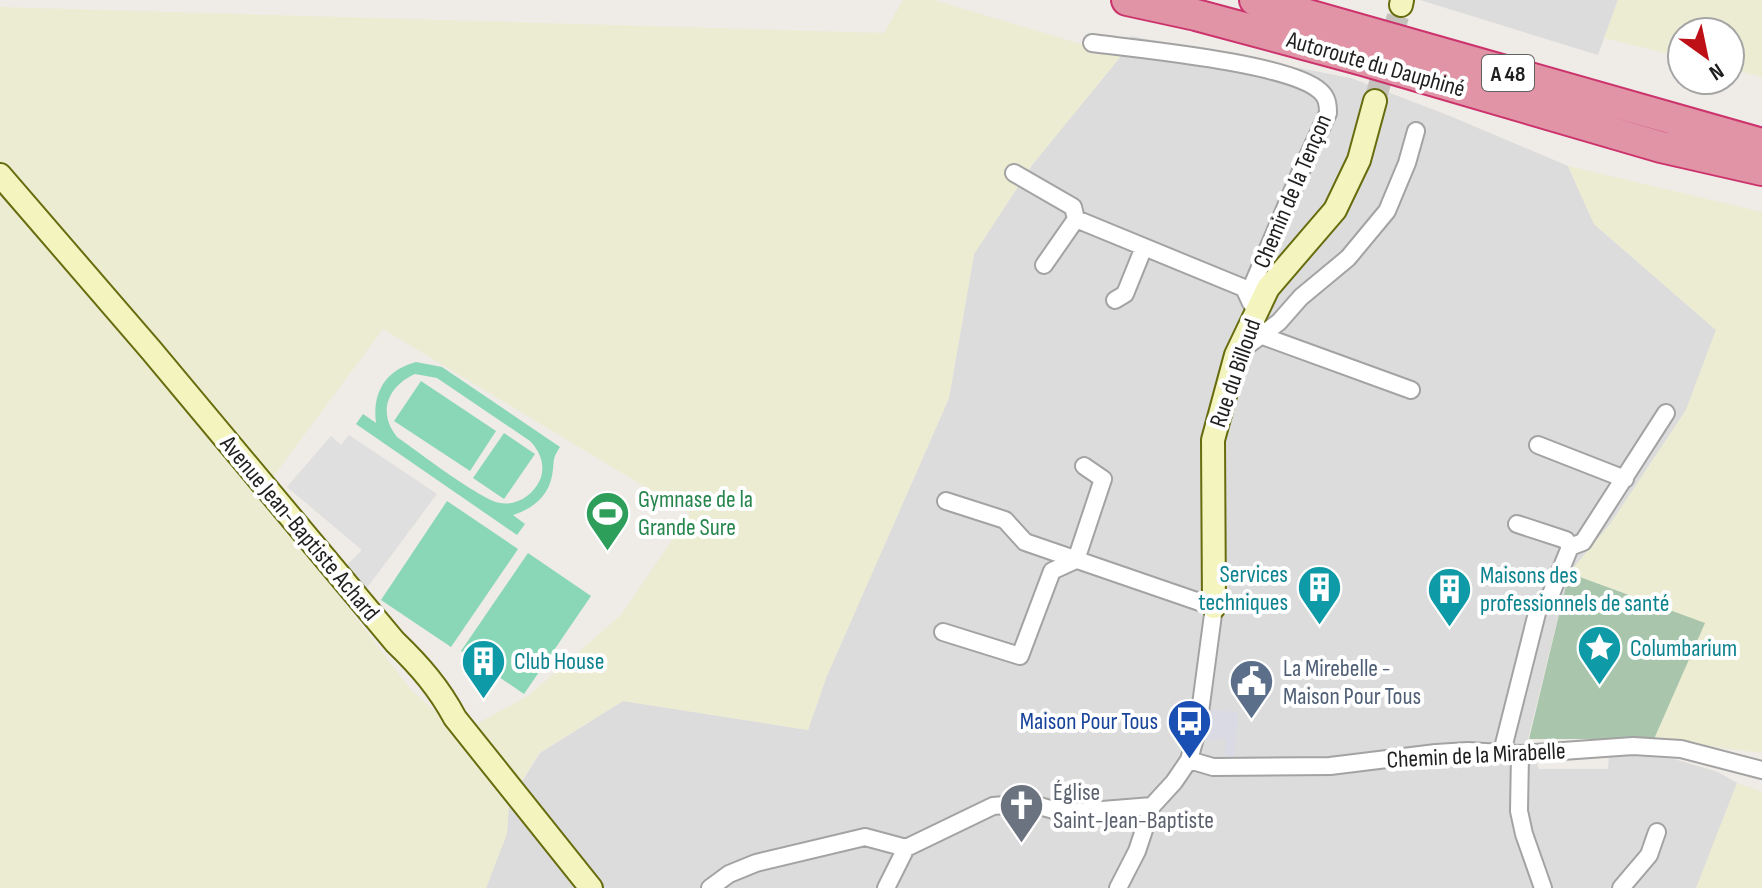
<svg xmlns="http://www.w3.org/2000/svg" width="1762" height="888" font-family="'Sofia Sans Condensed',sans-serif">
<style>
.residential{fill:#dddcdc}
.farmland{fill:#ebecd2;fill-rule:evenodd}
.cemetery{fill:#a9c6ac}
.pitch{fill:#8ad7b7;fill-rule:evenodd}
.parking{fill:#dfdfdf}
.plaza{fill:#dadae4}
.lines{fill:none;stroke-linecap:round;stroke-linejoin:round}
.secondary-tunnel{stroke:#c5c2be;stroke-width:22;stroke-dasharray:22 11;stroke-linecap:butt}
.street-casing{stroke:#a3a3a3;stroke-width:20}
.secondary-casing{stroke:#676d0e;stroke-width:26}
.highway-casing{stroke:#cc336d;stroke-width:34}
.street{stroke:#fff;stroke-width:16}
.secondary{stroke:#f4f4be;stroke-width:22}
.highway{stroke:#e094a5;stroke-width:30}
.labels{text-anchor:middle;stroke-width:8;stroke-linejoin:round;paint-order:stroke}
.shield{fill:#fff;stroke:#626262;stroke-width:2}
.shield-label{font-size:22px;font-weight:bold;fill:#1f1f1f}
.street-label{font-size:24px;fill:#1f1f1f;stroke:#fff}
.leisure-label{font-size:24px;fill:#27864d;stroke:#fff;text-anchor:start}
.culture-label{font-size:24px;fill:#0d838f;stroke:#fff;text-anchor:start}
.service-label{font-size:24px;fill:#4e5e75;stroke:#fff;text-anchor:start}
.transit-label{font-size:24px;fill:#164399;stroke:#fff;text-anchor:end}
.worship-label{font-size:24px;fill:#5b616d;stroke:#fff;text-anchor:start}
</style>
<rect width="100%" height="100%" fill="#efebe6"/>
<path class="residential" d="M1420,0H1618L1598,55Z
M1131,36L1351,78L1450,116L1568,166L1594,224L1716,330L1686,410L1610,525L1569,573L1528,739L1539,769H1608L1609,754L1674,759L1718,772L1737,783L1697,888H486L507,833L509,802L540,753L623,701L808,730L826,678L949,398L974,254L1032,165L1121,56Z"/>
<path class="farmland" d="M903,0H934L1121,56L1032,165L974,254L949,398L826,678L808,730L623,701L539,753L509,802L507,833L486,888H0V7L884,33ZM383,329L690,514L621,615L528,696L460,733L411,690L261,493Z
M1618,0H1762V77L1730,69V32H1682V57L1604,38Z
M1568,166L1762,212V753L1654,739L1704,623L1569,573L1610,524L1686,410L1716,330L1594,224Z
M1737,783L1762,792V888H1696Z"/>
<path class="cemetery" d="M1569,573L1705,623L1654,739H1529Z"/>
<path class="pitch" d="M416,362L442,367L560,447C551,460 555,462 552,476C548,497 532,509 513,515L525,524L517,535L356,424L363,414L376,423C372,392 386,370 416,362ZM415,374L437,378L530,441C540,451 546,466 540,480C533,495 517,506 500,503C481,500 417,451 397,437C377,412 388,386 415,374Z
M421,381L496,431L470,471L394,421Z
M504,433L535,454L504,499L473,478Z
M447,501L518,549L451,647L381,600Z
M528,553L591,596L524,694L461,651Z"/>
<path class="parking" d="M349,435L437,494L366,589L347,565L362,550L287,487L331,436L341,445Z"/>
<path class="plaza" d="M1211,710L1238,712L1234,759L1225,758L1226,739L1205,740Z"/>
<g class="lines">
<path class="secondary-tunnel" d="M1375,101L1401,5"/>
<defs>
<path id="street" d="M1092,43C1137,49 1290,63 1320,91C1327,97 1328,104 1328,113L1301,171L1253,284L1255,311
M1014,173L1073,207L1076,219
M1044,265L1076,219L1244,288L1251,303
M1115,300L1125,294L1144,247
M1260,335L1411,390
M1240,351L1279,322L1301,297L1348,258L1387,211L1407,163L1416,131
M1538,445L1625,479
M946,501L1005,520L1025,542L1214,607L1198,727L1189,760L1174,782L1152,806L1137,851L1118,888
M1517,524L1566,540L1570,547
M943,632L1020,656L1052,571L1076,560L1103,479L1084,466
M1502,752L1538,609L1551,594L1570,547L1583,542L1666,413
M1520,754L1519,811L1524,834L1543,888
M1189,760L1213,767L1330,766L1436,753L1468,751L1520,754L1633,746L1681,749L1762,770
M906,848L993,806L1028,803L1065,813L1152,806
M710,888L729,874L756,863L865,837L906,848
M886,888L906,848
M1621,888L1649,855L1657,832"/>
<path id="secondary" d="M1401,5L1402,0
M0,175L151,350L395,642C420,666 439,688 455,718L591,888
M1214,607L1213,440L1236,355L1268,288L1335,210L1359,160L1375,101"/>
<path id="highway" d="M1127,0L1196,15L1363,60L1661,147L1762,170
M1255,0L1762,144"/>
</defs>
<use href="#street" class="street-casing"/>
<use href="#secondary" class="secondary-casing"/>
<use href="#highway" class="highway-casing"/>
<use href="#street" class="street"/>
<use href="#secondary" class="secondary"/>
<use href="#highway" class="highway"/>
</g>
<defs>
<symbol id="stadium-pin" viewBox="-11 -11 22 30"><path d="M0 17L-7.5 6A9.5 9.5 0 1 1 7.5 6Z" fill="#2e9e5b" stroke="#fff"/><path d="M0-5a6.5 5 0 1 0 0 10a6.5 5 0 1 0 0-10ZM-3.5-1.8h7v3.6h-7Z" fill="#fff"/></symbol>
<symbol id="building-pin" viewBox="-11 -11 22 30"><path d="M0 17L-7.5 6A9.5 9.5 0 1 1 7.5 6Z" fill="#0f9aa8" stroke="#fff"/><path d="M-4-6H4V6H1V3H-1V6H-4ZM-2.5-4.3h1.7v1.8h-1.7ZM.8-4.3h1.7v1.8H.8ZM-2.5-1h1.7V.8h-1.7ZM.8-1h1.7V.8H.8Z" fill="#fff"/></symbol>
<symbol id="sight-pin" viewBox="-11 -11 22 30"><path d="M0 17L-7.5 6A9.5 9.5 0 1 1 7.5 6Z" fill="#0f9aa8" stroke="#fff"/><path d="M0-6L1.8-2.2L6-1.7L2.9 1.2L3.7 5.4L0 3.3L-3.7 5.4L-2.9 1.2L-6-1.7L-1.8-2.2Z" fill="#fff"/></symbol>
<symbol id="civic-pin" viewBox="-11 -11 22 30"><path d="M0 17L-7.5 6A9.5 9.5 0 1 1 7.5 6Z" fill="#5c6f8a" stroke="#fff"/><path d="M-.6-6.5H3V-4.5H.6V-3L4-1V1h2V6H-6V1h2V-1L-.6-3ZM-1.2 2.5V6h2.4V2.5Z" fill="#fff"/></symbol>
<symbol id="bus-pin" viewBox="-11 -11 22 30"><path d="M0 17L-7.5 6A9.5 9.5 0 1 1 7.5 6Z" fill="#1a4fb4" stroke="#fff"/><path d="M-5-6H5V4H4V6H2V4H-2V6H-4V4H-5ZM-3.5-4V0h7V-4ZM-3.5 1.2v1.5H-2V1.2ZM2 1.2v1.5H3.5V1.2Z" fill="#fff"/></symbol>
<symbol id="church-pin" viewBox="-11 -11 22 30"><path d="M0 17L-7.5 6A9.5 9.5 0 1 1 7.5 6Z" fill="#6b7280" stroke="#fff"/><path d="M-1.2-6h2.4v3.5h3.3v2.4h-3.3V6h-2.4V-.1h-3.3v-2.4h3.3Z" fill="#fff"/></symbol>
</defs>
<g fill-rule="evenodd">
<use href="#stadium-pin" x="582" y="488" width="51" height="69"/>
<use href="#building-pin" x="1294" y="562" width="51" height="69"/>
<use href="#building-pin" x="1424" y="564" width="51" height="69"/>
<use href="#sight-pin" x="1574" y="622" width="51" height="69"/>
<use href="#building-pin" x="458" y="636" width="51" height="69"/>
<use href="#civic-pin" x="1226" y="656" width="51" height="69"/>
<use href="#bus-pin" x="1164" y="696" width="51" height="69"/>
<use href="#church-pin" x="996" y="780" width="51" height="69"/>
</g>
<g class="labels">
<rect class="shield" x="1482" y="55" width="52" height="36" rx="6"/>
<g class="shield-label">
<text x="1508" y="81">A 48</text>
</g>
<g class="street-label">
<text transform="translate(1376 64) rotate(16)" y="8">Autoroute du Dauphiné</text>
<text transform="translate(1292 191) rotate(-67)" y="8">Chemin de la Tençon</text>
<text transform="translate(1235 373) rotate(-71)" y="8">Rue du Billoud</text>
<text transform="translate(300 528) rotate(50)" y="8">Avenue Jean-Baptiste Achard</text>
<text transform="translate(1476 755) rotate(-3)" y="8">Chemin de la Mirabelle</text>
</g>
<g class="leisure-label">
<text x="638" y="507">Gymnase de la<tspan x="638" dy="28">Grande Sure</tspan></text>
</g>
<g class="culture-label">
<text x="1288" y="582" text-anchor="end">Services<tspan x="1288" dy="28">techniques</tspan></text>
<text x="1480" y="583">Maisons des<tspan x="1480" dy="28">professionnels de santé</tspan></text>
<text x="1630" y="656">Columbarium</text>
<text x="514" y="669">Club House</text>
</g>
<g class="service-label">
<text x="1283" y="676">La Mirebelle -<tspan x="1283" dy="28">Maison Pour Tous</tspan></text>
</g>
<g class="transit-label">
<text x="1158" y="729">Maison Pour Tous</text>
</g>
<g class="worship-label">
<text x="1053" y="800">Église<tspan x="1053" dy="28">Saint-Jean-Baptiste</tspan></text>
</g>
</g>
<g transform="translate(1706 56) rotate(147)"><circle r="38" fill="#ffffff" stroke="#a5a5a5" stroke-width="2"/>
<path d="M0-6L14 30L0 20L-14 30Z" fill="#bd1117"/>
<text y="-12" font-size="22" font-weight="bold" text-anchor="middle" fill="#1f1f1f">N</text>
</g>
</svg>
